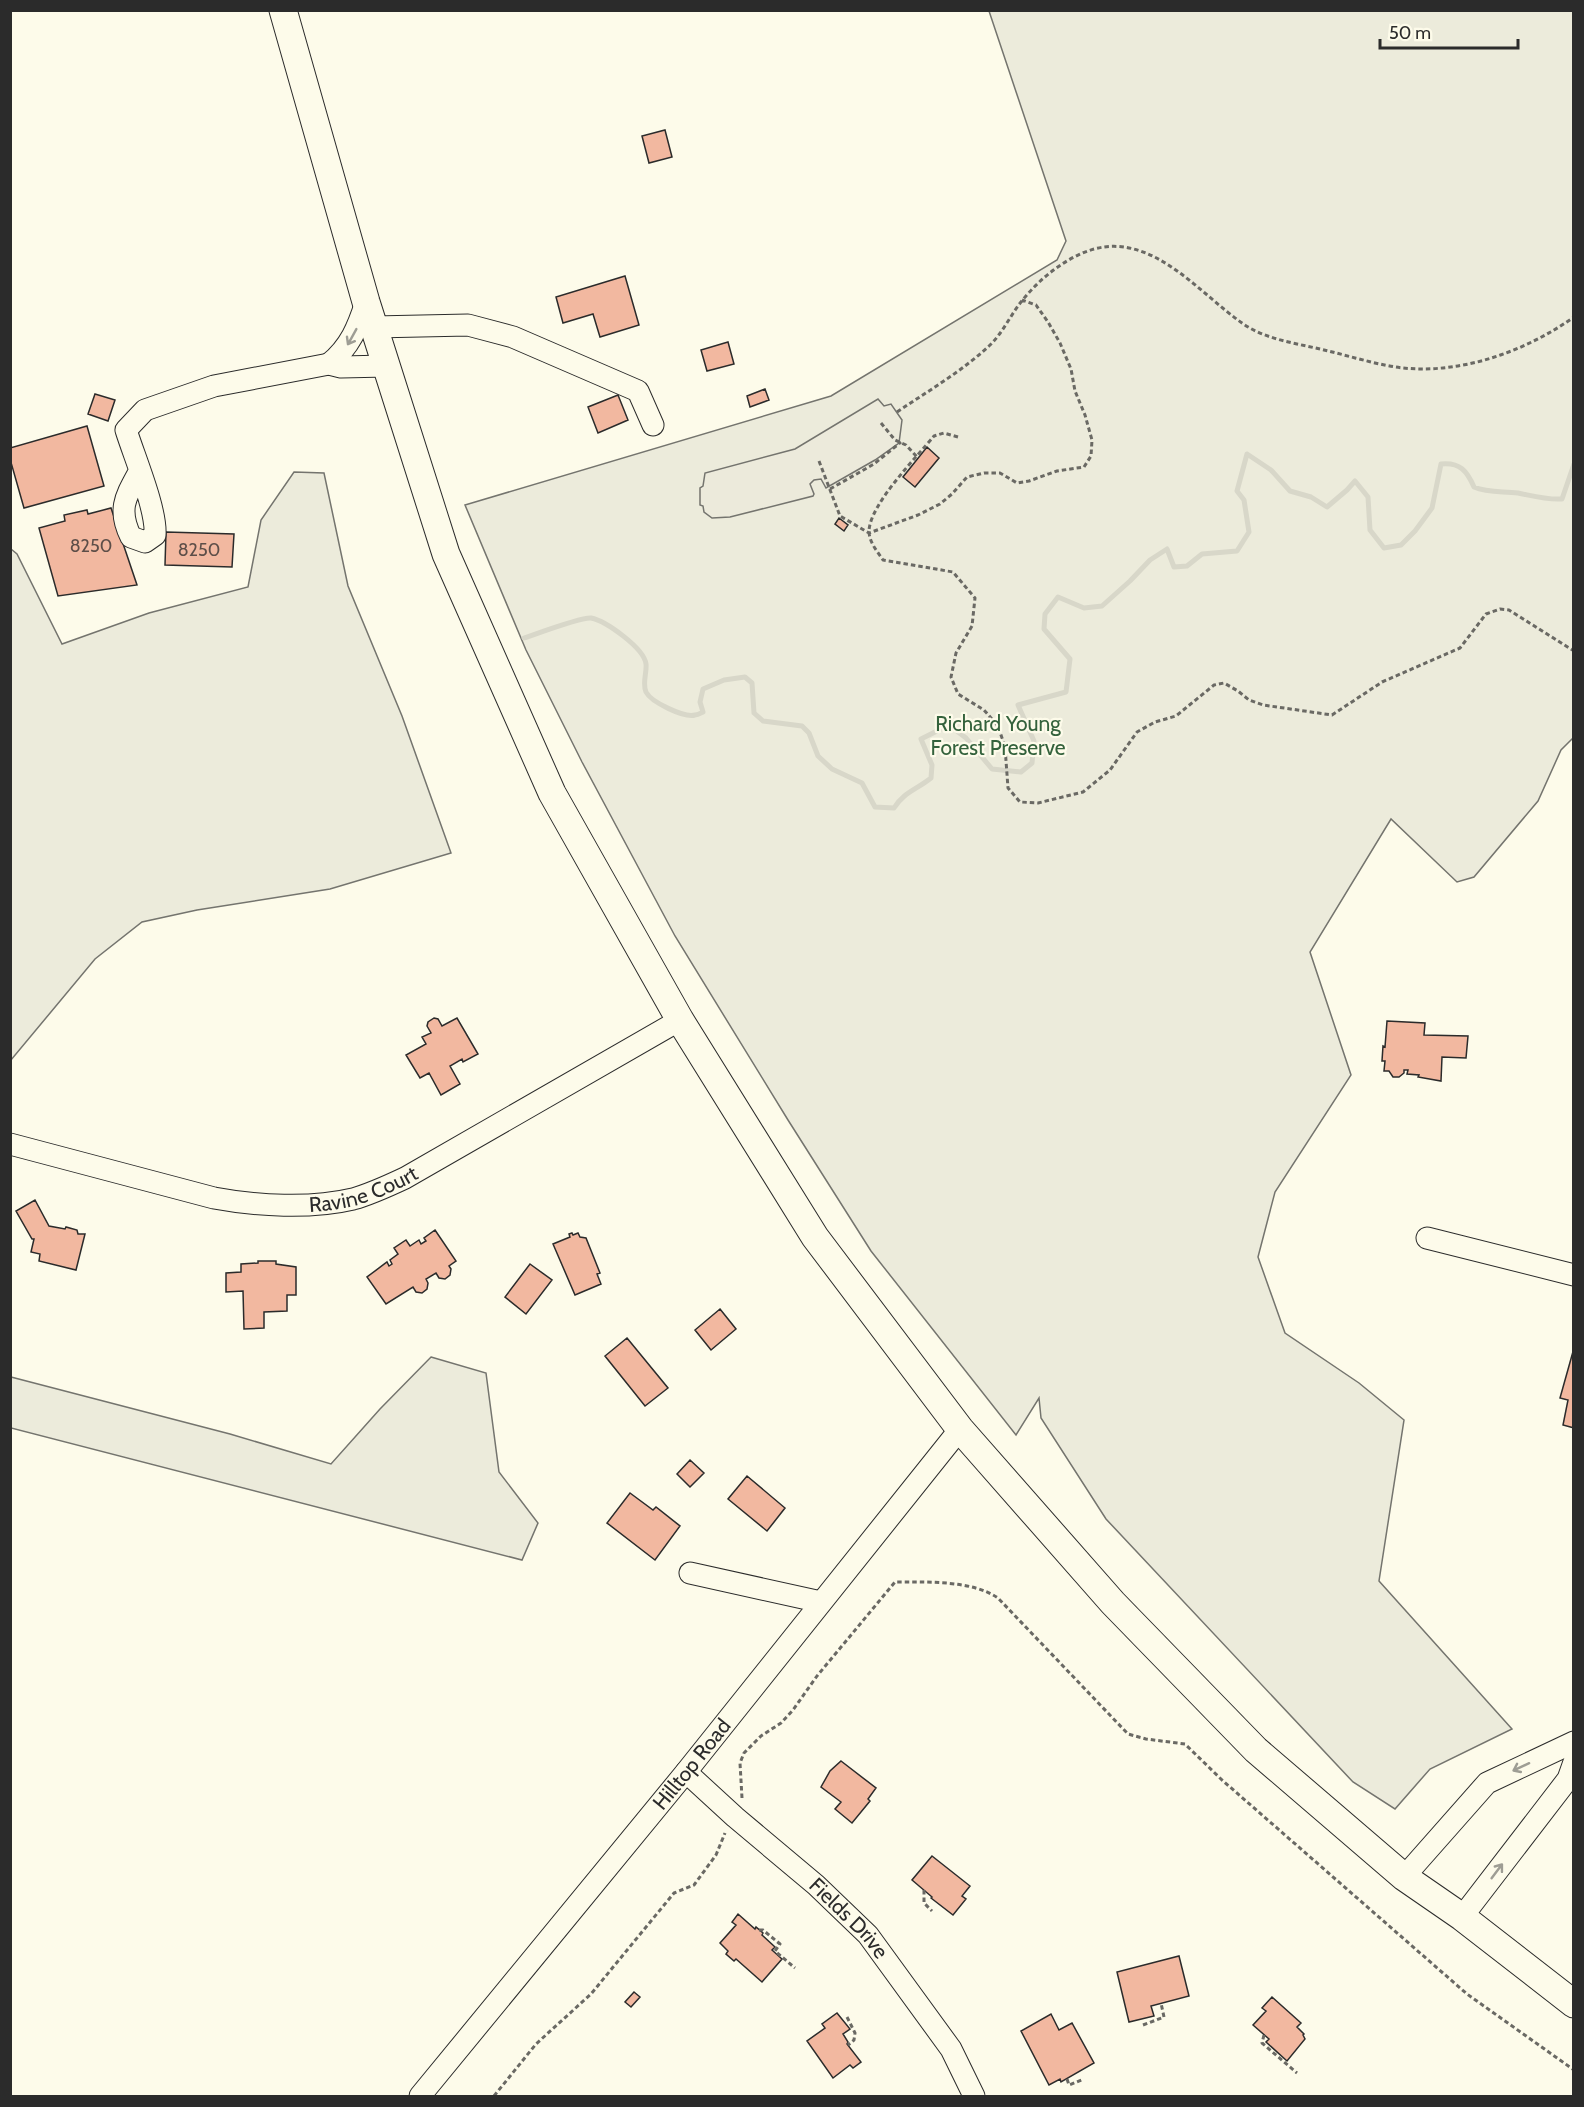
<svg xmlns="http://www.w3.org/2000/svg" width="1584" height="2107" font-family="Cabin,sans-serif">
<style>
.green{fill:#ecebdb;stroke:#74746e;stroke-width:1.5}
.parking{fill:#eceadb;stroke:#74746e;stroke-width:1.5}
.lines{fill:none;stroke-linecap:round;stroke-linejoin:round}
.stream{stroke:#d8d7c9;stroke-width:5}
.building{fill:#f2b8a0;stroke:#2b2b2b;stroke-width:1.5}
.minor-casing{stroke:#2b2b2b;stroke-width:23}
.major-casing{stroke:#2b2b2b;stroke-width:29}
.path{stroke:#6a6964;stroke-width:3;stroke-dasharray:4.5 3;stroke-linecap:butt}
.minor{stroke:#fdfbea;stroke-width:21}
.major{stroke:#fdfbea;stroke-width:27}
.oneway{stroke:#9e9d94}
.labels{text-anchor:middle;stroke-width:4.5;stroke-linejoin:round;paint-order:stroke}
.number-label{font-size:18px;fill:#5d4e48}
.park-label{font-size:21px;fill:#34623c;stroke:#fdfbea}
.street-label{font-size:21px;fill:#2b2b2b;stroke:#fdfbea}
</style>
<rect width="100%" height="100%" fill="#fdfbea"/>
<path class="green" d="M989,11H1573V738L1561,750L1538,801L1474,877L1457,882L1391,819L1310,952L1351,1075L1275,1192L1258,1257L1285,1333L1359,1383L1404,1420L1379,1581L1512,1729L1430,1769L1395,1809L1353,1782L1106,1519L1041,1418L1039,1398L1016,1435L871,1251L788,1120L675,936L582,762L526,650L465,505L831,396L1057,260L1066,241Z
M294,472L324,473L348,586L402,716L451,853L330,889L197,910L142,922L95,959L11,1060V549L17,554L62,644L149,613L248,587L261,520Z
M431,1357L486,1373L499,1472L538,1523L522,1560L11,1428V1377L230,1434L331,1464L380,1409Z"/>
<path class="parking" d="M878,399L884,406L891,404L902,420L899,443L875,460L826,488L821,479L814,480L810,484L814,494L813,496L730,517L712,518L704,512L703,506L700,505V488L703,486L705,473L795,449Z"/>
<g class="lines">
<path class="stream" d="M524,638C536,634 581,617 591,618C606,621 644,648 646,664C647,673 642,683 646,692C651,702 684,718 695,715C698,715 701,713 703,712L700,702L703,689L724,680L745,677L752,683L754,713L763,721L802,726L809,733L818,756L832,769L862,783L875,807L894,808C904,792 916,790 931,778L932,765L921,739L949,725L966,738L992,769L1021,772L1032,763L1034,741L1018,705L1066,692L1070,659L1044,629L1045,614L1058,597L1084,608L1102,606L1130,581L1150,560L1167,549L1174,567L1187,566L1202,554L1237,551L1249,532L1244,500L1237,491L1247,454L1271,470L1290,491L1311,497L1327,507L1347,490L1355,481L1368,497L1370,530L1384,548L1401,545L1415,531L1432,508L1441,464C1460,462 1467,471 1474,487C1488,493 1502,491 1518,493C1533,496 1546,500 1562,499L1574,464"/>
</g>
<path class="building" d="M665,130L672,157L649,163L642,136Z
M625,276L639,325L600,337L593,314L563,323L556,297Z
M728,342L734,364L707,371L701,350Z
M765,389L769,400L750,407L747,396Z
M95,394L115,400L108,421L88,414Z
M618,395L628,420L598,433L588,407Z
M87,426L104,486L24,508L10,459V448Z
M927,447L939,458L915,487L903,477Z
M111,508L137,585L58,596L39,528L65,521L64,515L87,510L88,514Z
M839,518L848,525L844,531L835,524Z
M166,532L234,534L232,567L165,565Z
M434,1018L438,1019L442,1026L457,1018L478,1054L463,1062L462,1059L450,1066L460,1084L441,1095L429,1073L420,1078L406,1055L426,1044L422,1037L431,1033L427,1026L428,1022Z
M1387,1021L1425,1023L1424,1035L1468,1036L1466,1058L1442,1057L1441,1081L1418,1077L1419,1075L1407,1074L1408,1070H1404V1073L1399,1077H1393L1389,1071H1384L1385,1061H1382L1383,1046L1385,1047Z
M35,1200L49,1226L65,1229L66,1227L77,1230L78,1234H85L76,1270L39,1261L40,1254L31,1252L34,1239H32L16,1211Z
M435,1230L456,1261L449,1266L451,1269L450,1275L445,1279L439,1278L436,1273L426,1279L428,1283L427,1289L422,1293L416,1292L413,1287L386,1304L367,1277L387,1262L389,1266L392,1264L390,1260L398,1254L394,1248L406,1240L410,1246L419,1240L421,1244L426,1241L424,1238Z
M572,1233L573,1235L578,1233L580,1237L586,1238L600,1273L597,1274L601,1284L575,1295L553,1244L570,1237L569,1234Z
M258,1261H276V1264L296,1267V1295H287V1311L264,1312V1328L244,1329L243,1291L226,1292V1273L241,1272V1264L258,1263Z
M530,1264L552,1280L526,1314L505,1297Z
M720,1309L736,1329L711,1350L695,1330Z
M627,1338L668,1388L645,1406L605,1356Z
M1574,1348V1428L1563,1425L1568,1400L1560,1398Z
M690,1460L704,1473L690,1487L677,1474Z
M747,1476L785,1508L767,1531L728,1499Z
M630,1493L653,1510L656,1507L680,1526L655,1560L607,1523Z
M841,1761L876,1788L868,1799L870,1801L852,1823L835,1809L841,1802L821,1787L830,1771Z
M932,1856L970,1886L962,1896L966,1899L953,1915L931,1898L932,1897L912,1880Z
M738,1914L755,1929L756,1927L763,1933L762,1935L775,1947L772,1950L782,1959L762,1982L736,1959L734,1961L726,1954L728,1951L720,1943L736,1925L732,1922Z
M1179,1956L1189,1996L1151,2006L1154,2016L1129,2022L1117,1972Z
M634,1992L640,1997L631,2007L625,2002Z
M1272,1997L1301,2023L1297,2027L1304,2034L1303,2035L1305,2039L1287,2061L1266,2042L1269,2039L1253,2025L1266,2011L1262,2008Z
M837,2013L850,2029L843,2034L848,2042L847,2044L861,2062L853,2068L850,2065L833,2078L807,2041L825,2028L822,2024Z
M1051,2014L1059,2030L1072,2023L1094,2063L1061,2082L1060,2079L1049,2085L1021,2031Z"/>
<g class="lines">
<defs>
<g id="minor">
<path d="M374,327L468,325L513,337L638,391L653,425"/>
<path d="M329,364C350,347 358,327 366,302"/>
<path d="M139,472C126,496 117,509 131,537L145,542L155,535C157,510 134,456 126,430L145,410L214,386L329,364L341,367L387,366"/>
<path id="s1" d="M10,1144L214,1198C257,1206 311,1209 353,1199C371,1194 388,1186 405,1178L680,1020"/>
<path d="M1427,1238L1574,1275"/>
<path d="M690,1573L821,1602"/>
<path id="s2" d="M686,1772L735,1817L816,1885L868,1935L951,2049L974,2096"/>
<path d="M1404,1877L1487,1783L1574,1742"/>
<path d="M1462,1917L1568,1779L1574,1762"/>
<path id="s3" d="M420,2096L686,1772L960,1429"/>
</g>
<path id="major" d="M283,10L366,302L446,554L552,793L680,1020L815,1237L960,1429L1113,1603L1256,1750L1404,1877L1462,1917L1574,2004"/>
</defs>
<use href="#minor" class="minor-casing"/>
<use href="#major" class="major-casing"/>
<path class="path" d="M897,412C928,391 961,372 989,346C1002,334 1010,316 1021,302C1039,279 1066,257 1094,249C1153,233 1199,293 1242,323C1266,340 1296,343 1324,350C1350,356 1377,365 1403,368C1463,374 1526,351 1574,317
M881,423L895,440L906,445L917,457
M958,437L944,433L934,436C916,458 870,504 869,531C869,542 877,551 883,560L953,572L975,598L972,626L956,653L951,677L958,694L984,710L998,726L1005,747L1008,788L1020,802L1038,803L1083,792L1110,770L1137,732L1155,722L1176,716L1214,685L1224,683L1238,691L1249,700L1263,705L1332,715L1382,682L1460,648L1486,614L1500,609L1509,610L1574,651
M819,461L840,516L869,533L918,515L940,504L952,494L967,477L984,473H1000L1017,483L1029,481L1057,471L1084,467L1091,456L1092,440L1085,415L1075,391L1071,369L1060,343L1048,322L1036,305L1022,300
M830,489L874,464L901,442
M742,1798L740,1763L744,1753L761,1736L781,1723L793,1710L817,1676L895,1582C926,1582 972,1580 998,1598L1128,1734L1146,1739L1185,1744L1222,1780L1467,1994L1574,2070
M924,1890V1903L932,1911
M759,1930H763L780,1944L775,1951L795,1968
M847,2017L855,2033L854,2040L848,2045
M1143,2025L1164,2017L1161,2003
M1264,2035L1262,2043L1297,2073
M1067,2079L1069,2085L1084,2079
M494,2096L536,2044L591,1994L674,1893L694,1885L716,1855L725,1833"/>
<use href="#minor" class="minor"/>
<use href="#major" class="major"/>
</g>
<defs><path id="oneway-shaft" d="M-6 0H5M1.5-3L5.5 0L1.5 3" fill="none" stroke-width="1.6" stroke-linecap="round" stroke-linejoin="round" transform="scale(1.5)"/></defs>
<g class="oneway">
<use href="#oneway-shaft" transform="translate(352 337) rotate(119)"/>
<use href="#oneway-shaft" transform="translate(1521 1767) rotate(155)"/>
<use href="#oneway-shaft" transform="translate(1497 1871) rotate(-53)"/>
</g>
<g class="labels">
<g class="number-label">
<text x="91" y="552">8250</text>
<text x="199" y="556">8250</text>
</g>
<g class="park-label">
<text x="998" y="731">Richard Young<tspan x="998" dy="24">Forest Preserve</tspan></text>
</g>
<g class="street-label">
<text dy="7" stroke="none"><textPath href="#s1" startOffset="363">Ravine Court</textPath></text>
<text dy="7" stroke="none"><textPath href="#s3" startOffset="429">Hilltop Road</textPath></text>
<text dy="7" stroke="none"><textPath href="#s2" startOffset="219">Fields Drive</textPath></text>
</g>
</g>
<rect width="1584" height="2107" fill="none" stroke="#2b2b2b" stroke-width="24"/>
<path d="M1380 39v9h138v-9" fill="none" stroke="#2b2b2b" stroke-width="3"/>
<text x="1389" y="39" font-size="18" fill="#2b2b2b" stroke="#fdfbea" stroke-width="4.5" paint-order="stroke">50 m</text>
</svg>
